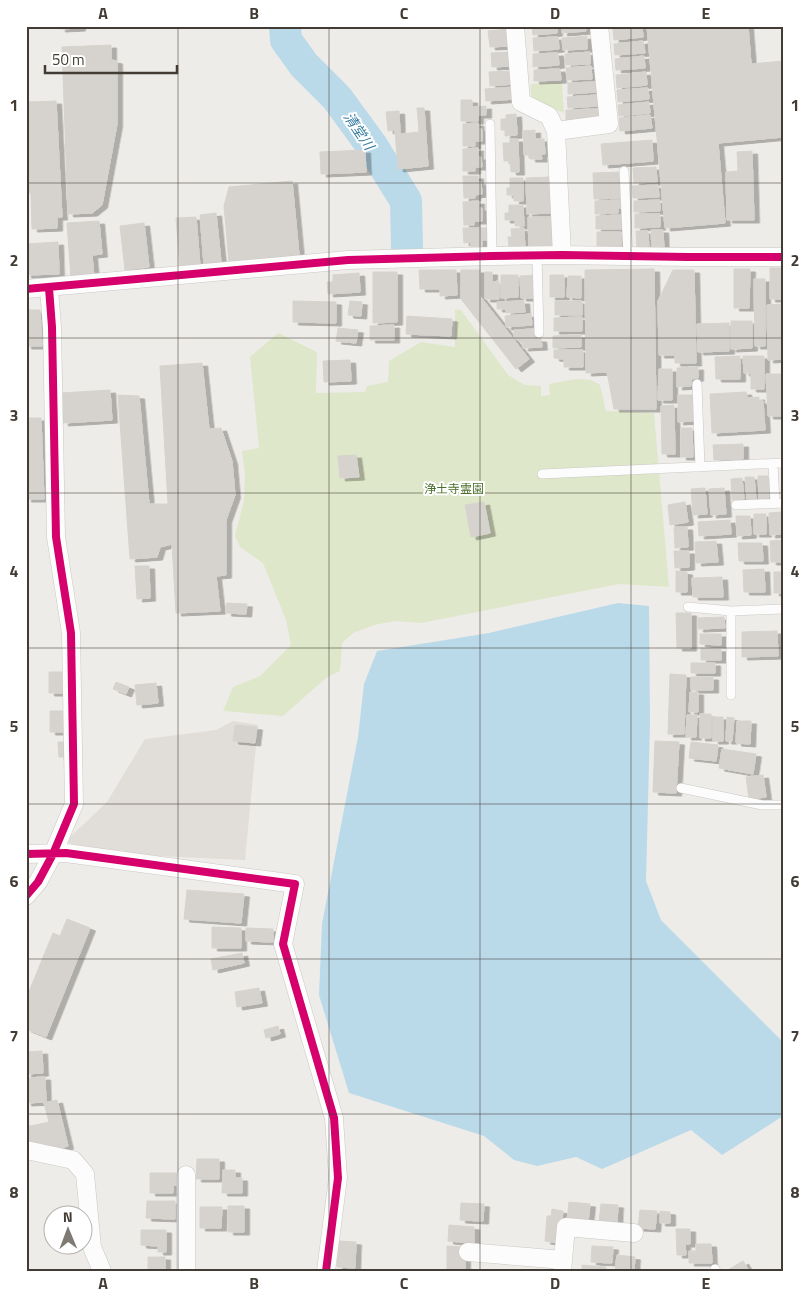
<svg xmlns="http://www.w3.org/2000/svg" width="809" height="1297" font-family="'Titillium Web','Noto Sans JP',sans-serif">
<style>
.industrial{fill:#e1ddd9}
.green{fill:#dee7c9}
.water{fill:#badaea}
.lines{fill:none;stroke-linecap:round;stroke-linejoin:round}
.river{stroke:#badaea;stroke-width:32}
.building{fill:#d6d3cf;stroke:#d6d3ce;filter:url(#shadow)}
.lane-casing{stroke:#cac8c4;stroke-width:10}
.street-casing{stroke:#cac8c4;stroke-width:19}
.lane{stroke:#fcfcfc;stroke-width:9}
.street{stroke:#fcfcfc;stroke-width:18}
.cycleway-casing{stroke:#fff;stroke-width:11}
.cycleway{stroke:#d6006c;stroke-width:8}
.grid{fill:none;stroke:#433c35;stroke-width:1;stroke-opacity:0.55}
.labels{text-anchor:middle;stroke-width:4;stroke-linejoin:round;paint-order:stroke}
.park-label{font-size:12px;fill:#4b702d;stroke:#fff}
.water-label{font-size:14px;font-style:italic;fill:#347aa0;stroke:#fff}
.neatline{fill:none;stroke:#433c35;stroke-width:2}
.grid-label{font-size:16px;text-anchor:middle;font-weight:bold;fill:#433c35}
</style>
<defs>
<filter id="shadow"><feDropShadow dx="5.5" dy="3" stdDeviation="0" flood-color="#0004"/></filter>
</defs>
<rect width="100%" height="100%" fill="#eeece8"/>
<path class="industrial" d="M233,721L258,725L245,860L116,854L65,842L107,802L145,739L216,730Z"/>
<path class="green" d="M562,82L564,113L537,102L531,95V84Z
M455,310H461L508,375L525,385L541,386V396L550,395L549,384L576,379L591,380L600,385L606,411L654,413L669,587L619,584L421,623L395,621L374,625L353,633L342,643L340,671L326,678L283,716L223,711L233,687L260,676L291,645L286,620L263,563L240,547L235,536L244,500L245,474L242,451L259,448L250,357L278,333L317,352L316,393L365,392L367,386L388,382L389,361L421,342L455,347Z"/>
<path class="water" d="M618,603L649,606L650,723L646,881L661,920L783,1042V1116L722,1155L691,1130L602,1169L576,1157L537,1166L514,1160L484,1136L349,1093L319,995L322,924L358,737L364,684L377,651L489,633Z"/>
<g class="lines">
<path class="river" d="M285,26L286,40L304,65L337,98L372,146L406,201L407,248"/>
</g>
<path class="building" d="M60,26H80V28L60,29Z
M532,26H557V33L533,35Z
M562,26H586V31L562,33Z
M635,26H642L643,37L614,40L613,29Z
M647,26H748L751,64L783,61V137L718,143L725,223L665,228Z
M509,29L510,46L490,47L488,31Z
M587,36V49L563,50L562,38Z
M558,37L559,49L534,51L533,38Z
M643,41L645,53L615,55L614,44Z
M111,45V60L117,61V124L102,205L92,213L68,214L62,47Z
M511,52L512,66L492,67L491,53Z
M590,52V64L566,65L565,54Z
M558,53L559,65L533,67V54Z
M644,56L645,68L616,70L615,59Z
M591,66L592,79L567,80L566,68Z
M560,69L561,80L534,81V70Z
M513,71L514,84L490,86L489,72Z
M646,72L647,85L617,88L616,75Z
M595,82L596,92L568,94V83Z
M515,87L516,99L486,101L485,89Z
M648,88L649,99L618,102L617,90Z
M597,95L598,106L568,108L567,97Z
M461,100H472V107L486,106V115H478V121H461Z
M56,101L62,217H57V228L32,229L31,193H26V102Z
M649,102L650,113L619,116L618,105Z
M417,108H424L428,166L398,169L395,130L388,131L386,112L399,111L400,134L419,132Z
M598,109L599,119L566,121V110Z
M516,114L517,135L505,136V130H501V119H506V115Z
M650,115L652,128L620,131L619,118Z
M478,123L479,129H482V141H475V146H463V124Z
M535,130V139H544L545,154H541L542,159H530V155H524L523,131Z
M510,139H518L519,172H511L510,161H504L503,143H510Z
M652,140L653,161L603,165L601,144Z
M478,148V157H481L482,167H475V171H463V149Z
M365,150L366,172L321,174L320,152Z
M752,151L754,220H727L726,172L738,171L737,152Z
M656,167L657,182L634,183L633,168Z
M621,172L622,198L594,199L593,173Z
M463,176H478V182H481L482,194L475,195V198H464Z
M549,177L551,213L527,214L526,178Z
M510,178H523V201H514V195H507V188H510Z
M292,181L299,255L229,262L224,206L229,187Z
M658,185L659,197L633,198L632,186Z
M622,200V208H618V213L595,214V201Z
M660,200V211L634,212V201Z
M479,201V208H482V221H474V225H464L463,202Z
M509,205H523L524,226H515V220H505V213H509Z
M216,213L221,262L204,264L200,215Z
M635,214H660V227L635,228Z
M622,215V229H596V216Z
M196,217L200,266L180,268L176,218Z
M528,217H551L552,250L529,251Z
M99,221L102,254L92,255L94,277L71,278L67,223Z
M144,223L149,267L125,270L120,226Z
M463,228H487V240H482V246L471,247V242L464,243Z
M524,228L525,251L517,252V246L509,247L508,237H512L511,229Z
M651,230H663L664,250L652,251Z
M636,231H648L649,250H637Z
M597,232H621V248H597Z
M58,242L59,274L26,275V244Z
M770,268H783V299H770Z
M654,269L656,409H614L607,372L586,373L585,270Z
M734,269H750L749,308H734Z
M419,270H456L457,295L440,296V289H420Z
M461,270H480V296L529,359L516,369L461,299Z
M673,270H694L696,363H675V355H659L658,301Z
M373,272H397V322L373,323Z
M485,272H492V282L499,281V299H485Z
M359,273L360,292L328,294L327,282H333V275Z
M501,275H518V297L501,298Z
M534,275L535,298H521L520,276Z
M550,275H564V297H550Z
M568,276H581V298L567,297Z
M754,279H765V346H755Z
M293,301L336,302V323L293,322Z
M350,301L362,302L361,316L348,315Z
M524,301L525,312L506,313V309H497V302Z
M555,301H582V315H555Z
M783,304V359L768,360L767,305Z
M26,310H40L42,346H26Z
M531,314L532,325L506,327L505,316Z
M407,316L452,319L451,336L406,334Z
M582,317V331H554V318Z
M731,321H752V348L731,349Z
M729,323V351L698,352L697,324Z
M394,325V340H370V326Z
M338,328L358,330L356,343L336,341Z
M534,329L535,339H541L542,347L523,348V343L514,338V330Z
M581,335V347L553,348V336Z
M554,350H583V367H564V359L554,358Z
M740,356V379H716L715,357Z
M743,356H764V389H751V373H744Z
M350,360L351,381L324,382L323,361Z
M202,363L209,429L221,428L232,461L235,495L226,520V575L216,576L220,611L176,613L172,544L160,547L157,557L130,559L118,395L139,396L149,504H168L160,366Z
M698,367V378L691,379V386L677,387V368Z
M659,369H672V400H658Z
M766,374H783V416H768Z
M110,390L112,420L63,423L61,393Z
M746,392L747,398L759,397V401H763L765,430L712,433L710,394Z
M678,395H693V421L678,422Z
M674,405L675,454H662L661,406Z
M26,418H41L44,499H26Z
M681,428H692L693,457H681Z
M743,444V459L714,460L713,445Z
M356,455L359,477L340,478L338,456Z
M758,476H768L769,498L759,499Z
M745,477H754L756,499L747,500Z
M742,478L744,499L732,500L731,479Z
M705,488L707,514L693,515L691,489Z
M724,488L726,514L711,515L709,489Z
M484,502L490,533L471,537L465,505Z
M685,502L688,522L670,525L668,505Z
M782,512L783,534L770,535L769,513Z
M754,514H766V534H754Z
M736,516H750L751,535L737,536Z
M730,520L731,534L699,536L698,522Z
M674,527H687L688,547L675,548Z
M783,540V562H771L770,541Z
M716,541L718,562L696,563L695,542Z
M738,543H762L763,561H739Z
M674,551H689V567L675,568Z
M135,566H149L150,598L137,599Z
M764,569L765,592H744L743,570Z
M676,571L687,572V592H676Z
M774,572H783V593H774Z
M722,577L723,597H693L692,578Z
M227,603L247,604L246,614L226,613Z
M676,613H691V648H677Z
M724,617L725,628L698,629V618Z
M777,631L778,656L742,657V632Z
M700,634H721V645L700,644Z
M701,648L721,649V660H701Z
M691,663H715V673H691Z
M49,672H67L66,693H49Z
M670,674L686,675L684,734H668Z
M691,677H713V690H691Z
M116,682L129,687L126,694L113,689Z
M156,683L158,703L137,705L135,685Z
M690,692H698V712H689Z
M50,711H65V732H50Z
M700,714H711V738H700Z
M687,715H697L696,737H686Z
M713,717H723V741H713Z
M727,717L734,718L732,741H726Z
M737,721H751L750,744L736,743Z
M235,725L257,727L255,743L233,741Z
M655,741L679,742L676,793L653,792Z
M58,742H66L67,757H59Z
M691,742L718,745L716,761L689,758Z
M722,749L756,754L753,774L719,768Z
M763,775L766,797L749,799L746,777Z
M187,890L244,894L241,923L184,919Z
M67,919L90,928L46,1037L26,1029V999L53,933L60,936Z
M212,927L241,928V948H212Z
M246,928L273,929V942L246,941Z
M242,953L244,963L213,970L211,959Z
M259,988L262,1003L237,1007L235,992Z
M278,1026L280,1034L266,1038L264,1030Z
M42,1051L43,1073L26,1074V1052Z
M45,1077L46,1102L26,1103V1078Z
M57,1100L68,1146L54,1150L26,1145V1127L49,1122L44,1103Z
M197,1159H219V1179H196Z
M223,1170H235V1178H242V1193H222Z
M150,1173H180V1186L173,1185V1193H150Z
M147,1201H175V1219L146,1218Z
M569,1202L590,1204L588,1223L567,1221Z
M461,1203L484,1204L483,1221L460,1220Z
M601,1204L618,1205L617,1224L599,1222Z
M228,1206H244V1232H228Z
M200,1207H222L221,1228H200Z
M552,1209L563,1211L559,1243L545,1241L547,1216H551Z
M640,1210L657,1211L655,1229L638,1228Z
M660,1211L670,1212V1223H660Z
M449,1225L474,1227V1243L448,1241Z
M676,1229H690V1244H685L686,1255H677Z
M141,1230H166V1252H158V1246L141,1245Z
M339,1241L356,1242L355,1268L337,1267Z
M696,1244H711L712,1263H689V1251H696Z
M447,1246L465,1247V1270H447Z
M592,1246L613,1247L612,1263L591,1262Z
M617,1255L635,1257L634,1271H615Z
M148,1257H165V1271H148Z
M743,1261L749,1271H729L728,1270Z
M582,1265L606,1267V1271H582Z"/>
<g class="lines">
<defs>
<path id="lane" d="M490,124L492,256
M624,171L628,256
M537,255L539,333
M697,384L700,467
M773,464L775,503
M542,474L783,463
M736,505L783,503
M688,607L731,611L783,609
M731,611V695
M681,788L762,805H783
M715,1269L716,1271"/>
<path id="street" d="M515,26L521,102L549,116L556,131L562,255
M556,131L609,124L599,26
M26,289L348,260L492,256L562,255L688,257H783
M26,854L66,853L295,884L283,944L334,1118L338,1178L326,1271
M26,896L38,882L53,854L74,804L71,633L56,537L52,327L49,288
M26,1150L73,1160L85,1174L92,1247L102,1271
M468,1252L563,1260
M186,1271V1175
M562,1271L566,1227L634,1233"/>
</defs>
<use href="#lane" class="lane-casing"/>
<use href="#street" class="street-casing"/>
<use href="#lane" class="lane"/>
<use href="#street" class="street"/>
<defs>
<path id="cycleway" d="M26,289L348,260L492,256L562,255L688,257H783
M26,854L66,853L295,884L283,944L334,1118L338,1178L326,1271
M26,896L38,882L53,854L74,804L71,633L56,537L52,327L49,288"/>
</defs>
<use href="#cycleway" class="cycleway-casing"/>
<use href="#cycleway" class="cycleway"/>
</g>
<path class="grid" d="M178,26V1271M329,26V1271M480,26V1271M631,26V1271M26,183H783M26,338H783M26,493H783M26,648H783M26,804H783M26,959H783M26,1114H783"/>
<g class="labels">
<g class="park-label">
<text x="454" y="493">浄土寺霊園</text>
</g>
<g class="water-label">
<text transform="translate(359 131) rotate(56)" y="5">清堂川</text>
</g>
</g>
<rect width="809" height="1297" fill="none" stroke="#ffffff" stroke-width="55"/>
<g transform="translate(68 1230) rotate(359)"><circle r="24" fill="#ffffff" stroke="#b4b1ae"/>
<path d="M0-4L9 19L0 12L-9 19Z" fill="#7f7a74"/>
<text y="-8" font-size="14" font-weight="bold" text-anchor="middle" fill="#433c35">N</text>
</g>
<path d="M45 65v8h132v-8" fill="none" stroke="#433c35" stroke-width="2.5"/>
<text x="52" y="65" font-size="15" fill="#433c35" stroke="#ffffff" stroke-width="4" paint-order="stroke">50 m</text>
<rect x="28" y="28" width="754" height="1242" class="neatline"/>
<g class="grid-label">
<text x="103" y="19">A</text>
<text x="254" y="19">B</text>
<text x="404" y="19">C</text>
<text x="555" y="19">D</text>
<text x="706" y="19">E</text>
<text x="14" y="111">1</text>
<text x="795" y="111">1</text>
<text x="14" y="266">2</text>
<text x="795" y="266">2</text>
<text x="14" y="421">3</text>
<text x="795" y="421">3</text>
<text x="14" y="577">4</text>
<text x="795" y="577">4</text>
<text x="14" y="732">5</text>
<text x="795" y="732">5</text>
<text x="14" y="887">6</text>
<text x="795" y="887">6</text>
<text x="14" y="1042">7</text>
<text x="795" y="1042">7</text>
<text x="14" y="1198">8</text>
<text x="795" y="1198">8</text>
<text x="103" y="1289">A</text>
<text x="254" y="1289">B</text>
<text x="404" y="1289">C</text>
<text x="555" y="1289">D</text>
<text x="706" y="1289">E</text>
</g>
</svg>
